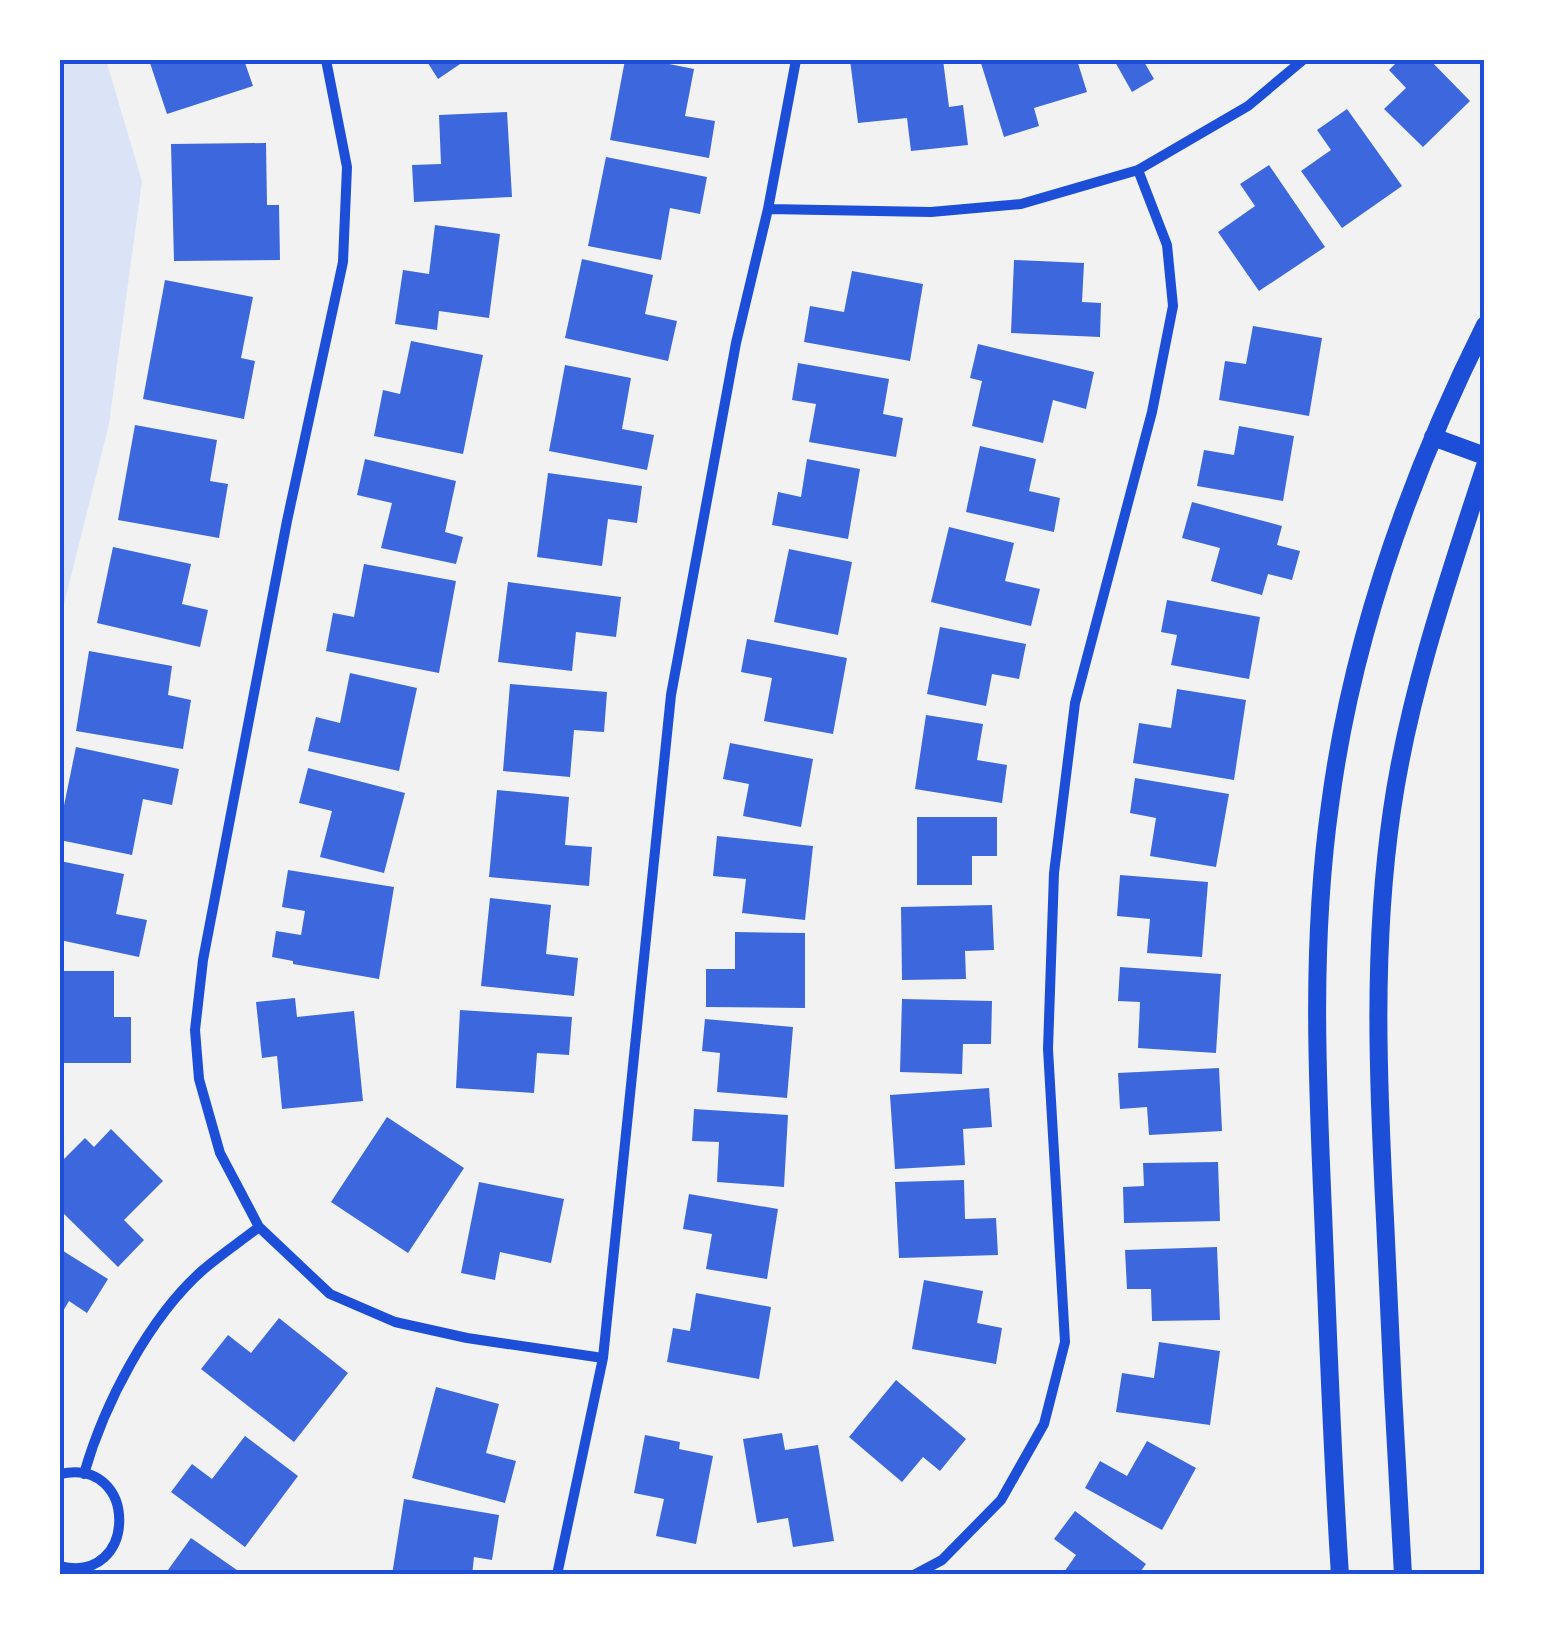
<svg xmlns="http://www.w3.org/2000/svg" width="1545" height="1635" font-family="Helvetica,sans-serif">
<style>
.green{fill:#dbe4f7}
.building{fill:#3d67dc}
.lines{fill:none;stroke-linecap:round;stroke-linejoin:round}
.minor{stroke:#1d4ed8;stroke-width:10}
.tertiary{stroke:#1d4ed8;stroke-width:18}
.neatline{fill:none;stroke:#1d4ed8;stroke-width:4}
</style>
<rect width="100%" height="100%" fill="#f2f2f2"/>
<path class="green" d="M60,60H106L142,181L109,424L60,620Z"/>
<path class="building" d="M149,60H244L253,86L167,114Z
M426,60H466L438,79Z
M625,60H649L694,69L685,116L715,121L709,158L610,140Z
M850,60H943L949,107L963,105L968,145L911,151L907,118L858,123Z
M980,60H1077L1087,92L1034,108L1039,126L1004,137Z
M1114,60H1143L1154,79L1132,92Z
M1399,60H1430L1470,101L1423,147L1384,109L1406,88L1389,70Z
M1347,109L1402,186L1342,228L1301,171L1331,150L1317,130Z
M507,112L512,197L414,202L412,165L441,164L439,115Z
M266,143L267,205H279L280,260L174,261L171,144Z
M606,157L707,177L700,214L670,208L661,260L588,246Z
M1269,165L1325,247L1259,291L1218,232L1255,206L1240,184Z
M435,225L500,234L489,318L439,311L437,330L395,324L403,270L429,274Z
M582,259L653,275L645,314L677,321L668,361L565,338Z
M1014,260L1084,263L1082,302L1101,303L1100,337L1011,333Z
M852,271L923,284L910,361L804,342L810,306L844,312Z
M165,280L253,297L241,358L255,361L244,419L143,399Z
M1253,326L1322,338L1309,416L1219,400L1225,361L1246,364Z
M411,341L483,355L463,454L374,436L383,390L400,394Z
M978,344L1094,372L1086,409L1053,400L1043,443L972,426L982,381L970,378Z
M798,363L889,379L883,414L903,418L896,457L809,442L816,404L792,400Z
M565,365L631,378L622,429L654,435L647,470L549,451Z
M135,425L217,440L210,481L228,484L219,538L118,520Z
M1239,426L1294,436L1283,501L1197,486L1204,450L1234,455Z
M980,446L1036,459L1029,491L1060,498L1054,532L966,512Z
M365,459L456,481L445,532L463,537L456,564L381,548L392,503L357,495Z
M807,459L860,469L848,539L772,525L778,492L801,497Z
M548,473L642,486L637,523L608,519L602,566L537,557Z
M1192,502L1282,526L1277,545L1300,551L1292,580L1268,574L1262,595L1211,581L1220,548L1182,538Z
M949,527L1014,543L1005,581L1040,589L1031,626L931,602Z
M113,547L191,564L182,604L208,610L200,647L97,623Z
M789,549L852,562L838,635L774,622Z
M364,564L456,581L439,673L326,651L333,613L354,617Z
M508,582L621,597L616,637L576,632L572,671L498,662Z
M1167,600L1260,617L1249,679L1171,665L1177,635L1161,632Z
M940,627L1026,644L1019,679L992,674L986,706L927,694Z
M747,639L847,658L833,734L764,721L772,678L741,672Z
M89,651L172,666L168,695L191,700L183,749L76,731Z
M350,673L417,688L399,771L308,751L316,717L340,723Z
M510,684L607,692L604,732L574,730L570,777L503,771Z
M1177,689L1246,700L1234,780L1133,763L1139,723L1171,728Z
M926,715L983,724L977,760L1007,765L1002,803L915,789Z
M730,743L813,759L801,827L743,816L749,784L723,779Z
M76,747L179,769L172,805L143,799L132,855L60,840V825Z
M308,768L405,793L384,873L320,857L332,811L299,803Z
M1135,778L1229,794L1216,867L1150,856L1156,818L1130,813Z
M497,790L569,797L565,845L592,847L589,886L489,877Z
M917,817H997V856H972V885H917Z
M717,836L813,846L805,920L742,913L746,879L713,876Z
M60,861L124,874L116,914L147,920L139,957L60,940Z
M288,870L394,887L379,979L293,964V961L272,957L276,931L301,935L305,911L282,907Z
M1120,875L1208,882L1202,957L1147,953L1150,919L1117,916Z
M490,898L551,905L546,954L578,958L574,996L481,986Z
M992,905L994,950L965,951L966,979L902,980L901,907Z
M735,932L805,933V1008L706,1007V969H735Z
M1120,967L1221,974L1216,1053L1138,1048L1140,1002L1118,1001Z
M60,971H114V1017H131V1063H60Z
M295,998L297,1017L354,1011L363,1101L282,1109L277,1056L262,1058L256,1002Z
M902,999L992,1001L991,1044H963L962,1074L900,1072Z
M460,1010L572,1017L569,1055L537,1053L534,1093L456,1088Z
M705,1019L793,1027L787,1098L717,1092L720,1053L702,1051Z
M1219,1068L1222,1131L1149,1135L1147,1107L1120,1109L1118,1073Z
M989,1088L992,1127L963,1129L965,1165L895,1169L890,1095Z
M694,1109L788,1115L784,1187L717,1182L719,1142L692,1141Z
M387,1117L464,1168L408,1253L331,1202Z
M111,1129L163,1181L124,1220L144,1240L118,1267L60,1210V1163L85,1138L94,1147Z
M1218,1162L1220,1221L1124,1223L1123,1187L1144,1186L1143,1163Z
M964,1180L965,1219L996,1218L998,1255L899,1258L895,1182Z
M479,1182L564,1199L551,1263L500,1252L495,1280L461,1273Z
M689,1194L778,1209L767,1279L706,1269L712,1234L683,1229Z
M1217,1247L1220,1320L1152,1321L1151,1289H1127L1125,1250Z
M60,1249L108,1279L87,1313L69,1301L60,1316Z
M924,1280L983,1291L977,1323L1002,1328L996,1364L912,1349Z
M696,1293L771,1307L759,1379L667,1362L673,1328L690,1331Z
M279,1318L348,1373L294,1442L201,1369L228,1335L251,1353Z
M1159,1342L1220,1351L1210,1425L1116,1412L1122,1373L1154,1378Z
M896,1380L966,1439L940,1471L923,1457L902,1482L849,1437Z
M436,1387L499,1404L486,1453L516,1461L505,1503L412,1478Z
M782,1433L785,1450L818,1445L834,1541L793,1547L788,1518L757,1523L743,1439Z
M645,1435L680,1442L679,1449L713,1456L696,1544L656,1536L664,1499L634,1493Z
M245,1436L298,1476L245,1547L171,1492L192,1464L212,1479Z
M1147,1441L1196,1468L1162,1530L1085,1488L1100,1461L1127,1476Z
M404,1499L499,1515L492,1560L474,1557L472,1575H392Z
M1075,1511L1146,1564L1138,1575H1062L1076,1555L1054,1539Z
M191,1538L244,1575H175L168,1570Z"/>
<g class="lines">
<path class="minor" d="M326,60L347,167L343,262L287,521L203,960L195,1030L199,1079L220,1153L259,1227L330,1294L395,1322L467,1338L603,1358
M768,209L931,212L1021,204L1138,170L1248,106L1303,60
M60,1474C140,1456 138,1586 60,1566
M84,1474C104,1404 149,1317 204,1269C222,1254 241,1241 259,1227
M557,1575L603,1358L671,695L736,343L768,209L796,60
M914,1575L942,1560L1001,1500L1044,1424L1065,1342L1048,1049L1054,873L1075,703L1152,412L1173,306L1167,245L1138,170"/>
<path class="tertiary" d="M1433,437L1485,456
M1340,1575C1332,1454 1328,1333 1323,1212C1317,1076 1311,940 1330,805C1352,638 1410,475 1485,325
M1403,1575C1396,1456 1390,1338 1385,1219C1378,1082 1372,947 1392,810C1409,693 1448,579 1485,466"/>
</g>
<rect width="1545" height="1635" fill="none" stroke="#ffffff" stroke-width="125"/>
<rect x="62" y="62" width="1420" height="1510" class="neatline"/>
</svg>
